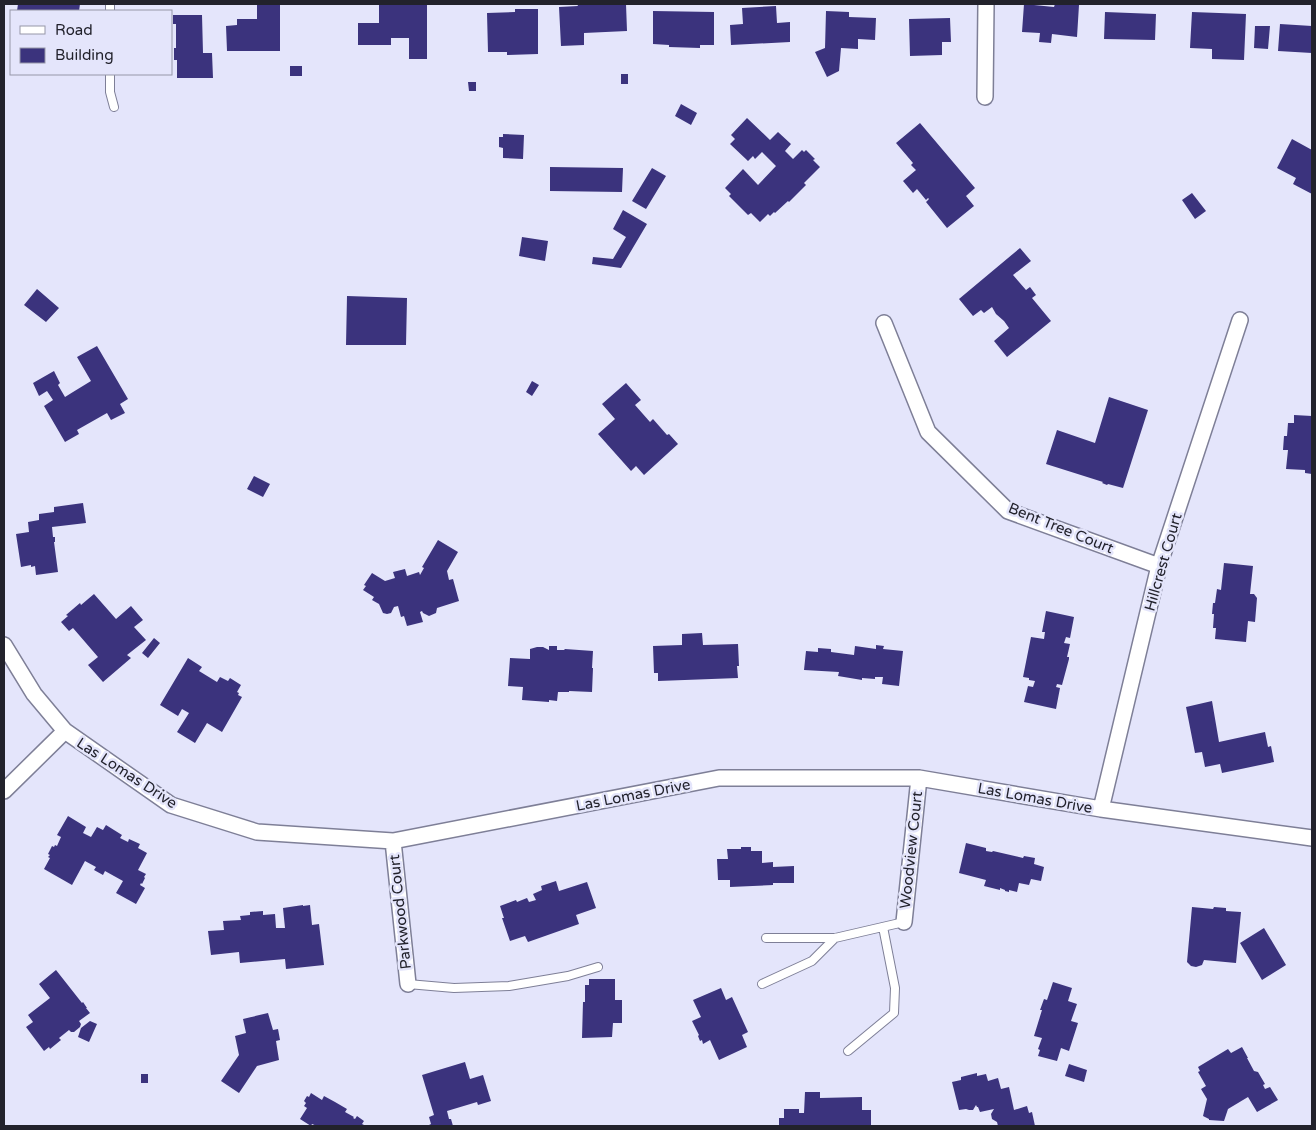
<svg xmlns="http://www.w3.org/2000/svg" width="1316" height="1130" font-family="'Varela Round',sans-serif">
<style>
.building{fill:#3b337d}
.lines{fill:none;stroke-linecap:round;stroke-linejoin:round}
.service-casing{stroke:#7e7f97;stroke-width:10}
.minor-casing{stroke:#7e7f97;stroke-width:18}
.service{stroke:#fff;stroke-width:8}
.minor{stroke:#fff;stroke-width:15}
.labels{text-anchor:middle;stroke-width:5;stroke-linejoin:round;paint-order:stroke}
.street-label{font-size:15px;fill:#22222c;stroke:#e4e5fb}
</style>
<rect width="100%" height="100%" fill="#e4e5fb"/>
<path class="building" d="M18,4H53V5H56V4H80L79,11H17Z
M257,4H280V51H227L226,26L237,25V19H257Z
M379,4H427V59H409V38H391V45H358V23H379Z
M577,4H626L627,31L584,33V45L561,46L559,7L578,6Z
M1024,4L1054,7L1055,4L1079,5L1077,37L1052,34L1051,43L1039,42L1040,33L1022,32Z
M776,6L777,23L790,22V42L731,45L730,25L743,24L742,8Z
M515,9H538V54L507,55V52H488L487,13L515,12Z
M653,11L714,12V45H700V48L669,47V45L653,44Z
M826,11L849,12V17L876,18L875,40L858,39V49L841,48L839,71L827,77L815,52L825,48Z
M1105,12L1156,14L1155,40L1104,39Z
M1192,12L1246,14L1244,60L1212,59V49L1190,48Z
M173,15H202L203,53H212L213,78H177V60H174V48H176V24H173Z
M950,18L951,42H942V55L910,56L909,19Z
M1280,24L1312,26V53L1278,51Z
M1255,26H1270L1268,49L1254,48Z
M290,66H302V76H290Z
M621,74H628V84H621Z
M468,82H476V91H469Z
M681,104L697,113L691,125L675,116Z
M747,118L770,140L778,132L791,144L785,151L793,159L802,150L804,152L806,150L815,159L813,160L820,167L804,183L806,185L789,202L788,201L775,213L774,212L770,216L768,214L760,222L751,213L748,215L729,196L731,194L725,188L743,169L758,185L776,166L762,152L755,159L753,156L748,161L730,144L735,139L731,135Z
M920,123L975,188L966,196L974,206L947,228L926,202L929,199L928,198L926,200L917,189L913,193L903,181L916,170L911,165L913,163L896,143Z
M503,134L524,135L523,159L503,158V148L499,147V137H503Z
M1292,139L1312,150V194L1293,184L1296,178L1277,168Z
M550,167L623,168L622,192L550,191Z
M652,168L666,176L646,209L632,201Z
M1192,193L1206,211L1195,219L1182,200Z
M623,210L647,224L621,268L592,264L593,257L613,259L626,237L613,229Z
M522,237L548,241L545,261L519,256Z
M1020,248L1031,261L1013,275L1026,290L1030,287L1036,295L1032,298L1051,321L1007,357L994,341L1009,328L1004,321L996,314L992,307L984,313L981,310L973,316L959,299Z
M37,289L59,308L46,322L24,305Z
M347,296L407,298L406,345H346Z
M97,346L128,399L120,404L125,413L111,420L107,413L77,430L79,434L65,442L44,406L53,400L47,391L39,396L33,383L54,371L60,383L58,385L65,397L73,392L91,381L77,357Z
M532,381L539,385L532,396L526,392Z
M626,383L641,400L635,405L650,422L653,419L667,435L669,434L678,444L644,475L636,466L631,471L598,434L615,419L602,404Z
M1109,397L1148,410L1123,488L1108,484L1107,485L1102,483L1103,482L1046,464L1057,430L1095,443Z
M1294,415L1312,416V474L1305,473V470L1286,469L1288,450H1283L1284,436H1287L1288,423H1294Z
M254,476L270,484L263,497L247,489Z
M83,503L86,523L52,527L53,537H55V542H54L58,572L36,575L35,566L31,567V565L21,567L16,534L29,532L28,522L39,520V514L54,512V507Z
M438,540L458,552L447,571L449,580L453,579L459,601L437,608L436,613L429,616L423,613L422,611L420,612L423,622L407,626L404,616L401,617L398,606L394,607L391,613L387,614L383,613L379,604L372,600L374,597L363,590L366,586L364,585L372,573L385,581L395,578L393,572L405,569L407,576L419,572L420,575L424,568L422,567Z
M1224,563L1253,566L1250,594H1254L1257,598L1255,622L1248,621L1246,642L1215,639L1216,628H1213L1214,614H1212L1213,603H1215L1217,589L1221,590Z
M94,594L116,619L131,606L143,620L134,627L146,640L127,655L131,658L103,682L88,665L98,657L73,628L69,631L61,622L68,616L66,615L80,603L81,605Z
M1046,611L1074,617L1070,638L1066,637L1064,643L1070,644L1067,657H1069V659L1062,685L1057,684L1056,687L1060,688L1056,709L1024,702L1028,686L1033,687L1035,681L1029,680V678L1023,677L1031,637L1044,639L1045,632H1042Z
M702,633L703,645L738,644L739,666H737L738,678L658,681V673H654L653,646L682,645V634Z
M154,638L160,643L148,658L142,653Z
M876,645L884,646L883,649L903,651L899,686L882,684L883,677H875V679L862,678V680L838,676L839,672L804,670L806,651L818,652V648L831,649V652L854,655L855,646L876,649Z
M549,646H557V650H564L565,649L593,651L592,668H593L592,692L569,691V692H558L557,701L549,700V702L522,700L523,687L508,686L510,658L530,659V649L537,647H543L549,650Z
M188,658L202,667L199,671L217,682L220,677L228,681L230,678L241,685L237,692L239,693L238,695L242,697L222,732L207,723L195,743L177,732L189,713L182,709L178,716L160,705Z
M1212,701L1219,742L1265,732L1268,747L1271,746L1274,762L1222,773L1220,764L1205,767L1202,752L1195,753L1186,707Z
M68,816L86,827L83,833L91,837L97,827L103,830L106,825L122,835L120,838L128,842L129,839L140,844L138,848L147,853L138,870L146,874L144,877L145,878L142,884L141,883L140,885L145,888L136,904L116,893L123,881L105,871L103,875L94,870L96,867L85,861L72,885L44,869L50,858L48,857L50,855L48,854L52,846L54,847L55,845L57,846L61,837L57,835Z
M966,843L986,848V851L992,852L993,851L1023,858L1024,856L1035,858L1034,864L1044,867L1041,881L1031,879L1029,885L1019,883L1017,892L1009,890V892L1005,891V890L1000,888V890L984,886L986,880L959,873Z
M741,847H751V851H762V863L773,862V867L794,866V883H773V885L730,887V880H718L717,859H728L727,849H741Z
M556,881L559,891L587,882L596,908L576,915L579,924L528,942L525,936L510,941L502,918H504L500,906L516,900L517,902L527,898L529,902L536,900L533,894L542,890L541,886Z
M303,905V906L310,905L312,925L319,924L324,965L286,969L285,959L240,963L239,952L211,955L208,931L224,930L223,921L241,920L240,916L250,915V912L263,911V915L275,914L276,928H285L283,908Z
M1192,907L1213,909L1214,907L1226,908V911L1241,912L1236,963L1204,960L1202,965L1196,967L1191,966L1187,962Z
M1264,928L1286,965L1262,980L1240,943Z
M56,970L82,1003L83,1002L87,1008H86L90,1013L79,1021L81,1024L80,1027L74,1032H71L69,1030L59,1038L61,1040L50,1049L49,1047L44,1051L26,1027L33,1022L28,1015L50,998L39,984Z
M589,979H615V1000H622V1023H613L612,1037L582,1038L583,1002H585V985H589Z
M1053,982L1072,988L1068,1001L1077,1004L1071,1021L1078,1023L1069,1051L1061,1048L1057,1061L1038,1056L1040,1050L1038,1049L1042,1038L1034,1036L1042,1010H1040L1044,999L1047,1000Z
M721,988L726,1000L732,997L748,1032L742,1035L747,1047L719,1060L710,1040L703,1044L702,1040L700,1041L698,1036L699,1035L692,1021L701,1017L693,1000Z
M268,1013L273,1030L278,1029L280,1040L276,1041L279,1060L257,1066L239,1093L221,1081L239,1055L235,1036L246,1033L243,1019Z
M90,1021L97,1024L89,1042L78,1037L81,1028Z
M1242,1047L1248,1058H1247L1254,1071L1258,1072L1265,1084L1263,1085L1265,1089L1270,1087L1278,1100L1257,1112L1248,1097L1228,1109L1224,1121L1209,1120V1119L1203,1116L1207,1099L1201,1089L1206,1086L1198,1072L1200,1071L1198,1067L1228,1049L1231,1053Z
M465,1062L470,1079L483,1075L491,1101L478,1105L477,1102L447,1111L449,1119H451L453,1126H429V1125L431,1124L429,1117L434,1115L422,1075Z
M1069,1064L1087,1070L1084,1082L1065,1076Z
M977,1073V1076L986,1074L988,1081L998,1078L1001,1089L1009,1087L1014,1110L1027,1106L1029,1113L1032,1112L1035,1126H998L997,1122L992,1119L991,1114L994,1109L980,1112L978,1107H977L976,1105L973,1110H969L966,1109L959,1110L952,1082L961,1080V1077Z
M141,1074H148V1083H141Z
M805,1092H820V1098L862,1097V1110H871V1126H779V1118H784V1109H799V1113H804Z
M311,1093L322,1100L324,1096L335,1102L347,1109L345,1112L354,1117L353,1118L355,1119L357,1116L364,1121L362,1124L366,1126H317L312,1124L311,1126L300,1119L307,1108L304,1106L306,1103L304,1101L307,1096L309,1097Z"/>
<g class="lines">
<defs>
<path id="service" d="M110,4V11
M110,74V92L114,107
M766,938H835L904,922
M408,984L454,988L509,986L568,976L598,967
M762,984L812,961L835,938
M848,1051L894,1013L895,988L883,927"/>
<path id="minor" d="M985,97L986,4
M884,323L928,432L1008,511L1159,566
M4,645L34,694L65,731L171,805L257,832L393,841L719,778H919L1101,809L1312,838
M4,791L65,731
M1101,809L1159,566L1240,320
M393,841L408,984
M904,922L919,778"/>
</defs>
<use href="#service" class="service-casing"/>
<use href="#minor" class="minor-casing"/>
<use href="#service" class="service"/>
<use href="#minor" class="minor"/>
</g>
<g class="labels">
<g class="street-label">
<text transform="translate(1061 528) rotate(22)" y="5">Bent Tree Court</text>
<text transform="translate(1163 562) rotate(-74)" y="5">Hillcrest Court</text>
<text transform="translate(127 773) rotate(33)" y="5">Las Lomas Drive</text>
<text transform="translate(633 795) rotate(-11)" y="5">Las Lomas Drive</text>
<text transform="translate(1035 798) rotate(10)" y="5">Las Lomas Drive</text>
<text transform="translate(911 850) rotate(-84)" y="5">Woodview Court</text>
<text transform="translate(400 912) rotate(-96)" y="5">Parkwood Court</text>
</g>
</g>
<rect width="1316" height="1130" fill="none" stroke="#22222c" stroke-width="10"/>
<rect x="10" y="10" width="162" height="65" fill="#e4e5fb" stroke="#9697a8"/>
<rect x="20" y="26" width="25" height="8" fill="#ffffff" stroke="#9697a8"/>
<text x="55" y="35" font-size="15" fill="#22222c">Road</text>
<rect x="20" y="48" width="25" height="15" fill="#3b337d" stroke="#9697a8"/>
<text x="55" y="60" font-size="15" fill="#22222c">Building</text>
</svg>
